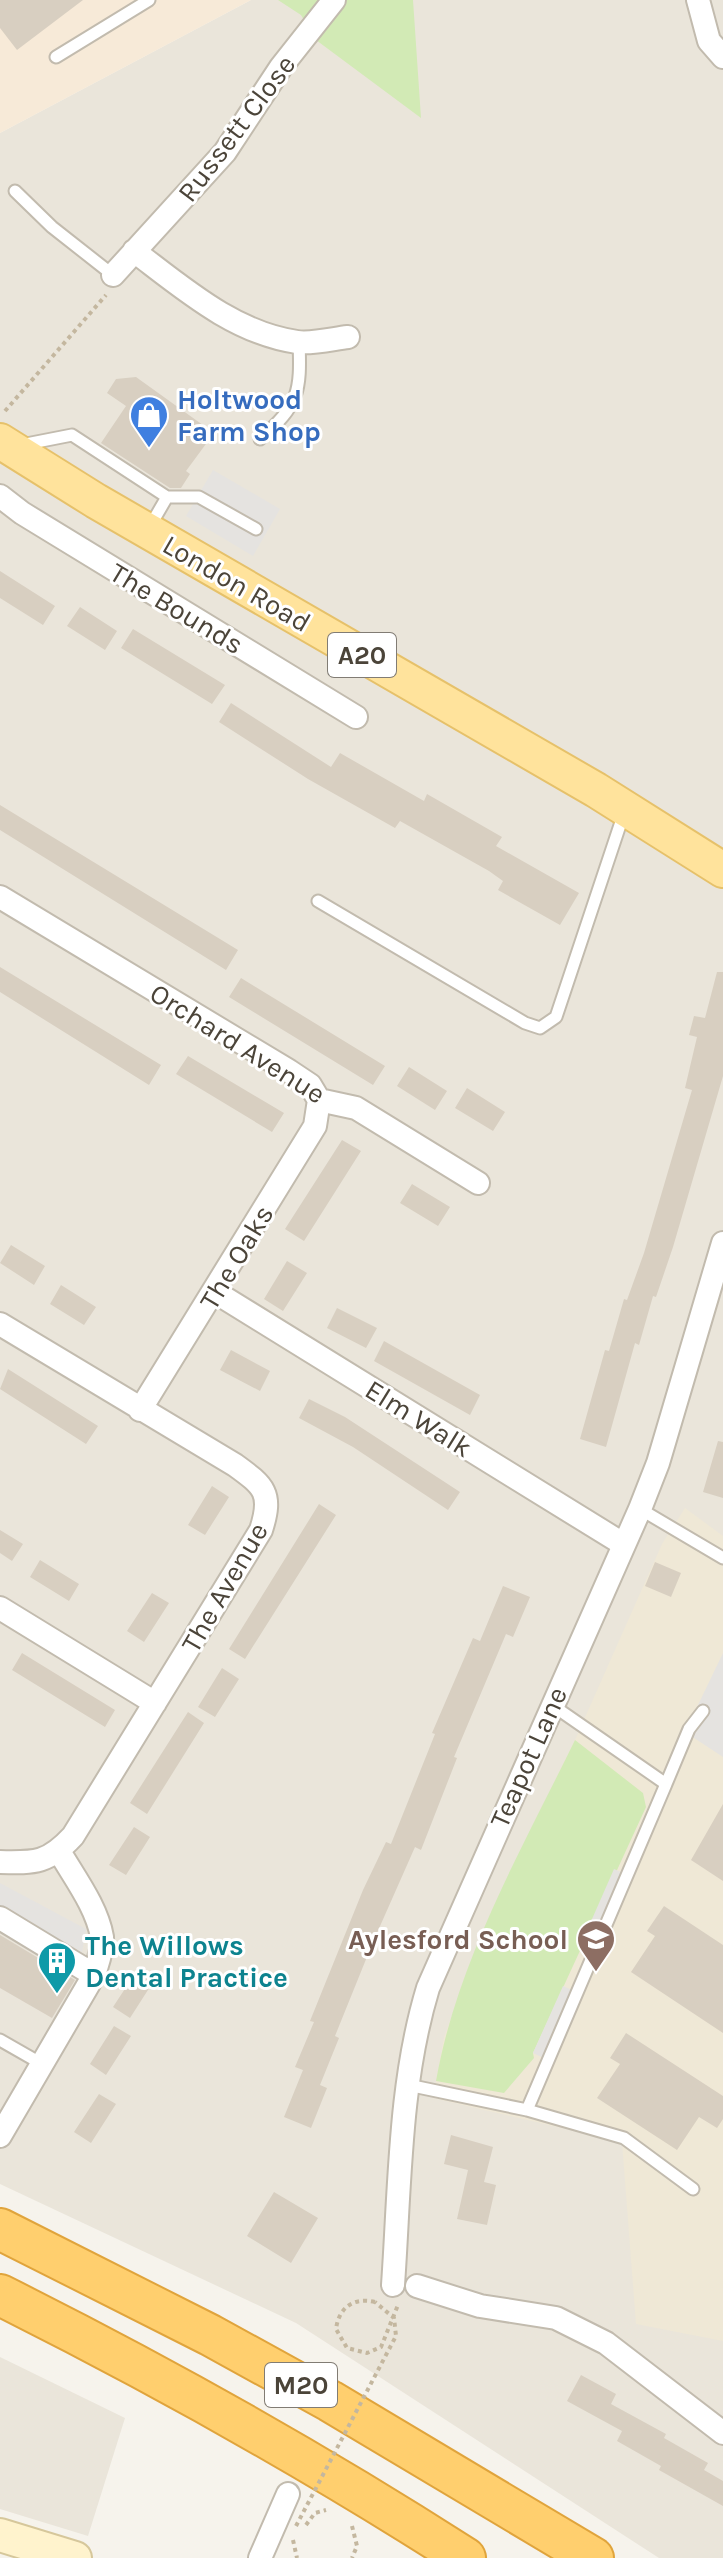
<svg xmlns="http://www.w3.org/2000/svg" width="723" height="2558" font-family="Karla,sans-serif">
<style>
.residential{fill:#eae5da}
.commercial{fill:#f7ead8}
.education{fill:#efe8d6}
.green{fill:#d2eab5}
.parking{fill:#e5e3e0}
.building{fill:#d8cfc1}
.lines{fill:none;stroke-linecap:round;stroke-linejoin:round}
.lane-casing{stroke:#c2bbae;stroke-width:15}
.street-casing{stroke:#c2bbae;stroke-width:26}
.secondary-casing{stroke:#d6c79b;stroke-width:36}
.primary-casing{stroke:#e6c16a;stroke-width:38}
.highway-casing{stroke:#e0a43c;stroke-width:44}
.path{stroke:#c4b79f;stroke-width:4;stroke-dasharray:4 4;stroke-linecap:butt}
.lane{stroke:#fff;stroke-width:11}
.street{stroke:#fff;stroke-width:22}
.secondary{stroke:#fff3cd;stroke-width:32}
.primary{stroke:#ffe39c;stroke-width:34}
.highway{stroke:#ffcf6e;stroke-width:40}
.path-bridge{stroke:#c4b79f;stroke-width:4;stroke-dasharray:4 4;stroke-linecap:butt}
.labels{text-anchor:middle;stroke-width:6;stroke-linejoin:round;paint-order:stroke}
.shield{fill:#fff;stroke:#817c74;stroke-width:2}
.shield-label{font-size:26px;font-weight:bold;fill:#4b4439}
.street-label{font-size:28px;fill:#4b4439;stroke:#fff}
.shop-label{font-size:28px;font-weight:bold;fill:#366cbe;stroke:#fff;text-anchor:start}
.education-label{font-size:28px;font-weight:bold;fill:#785e54;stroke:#fff;text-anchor:end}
.culture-label{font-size:28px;font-weight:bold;fill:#0d838f;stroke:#fff;text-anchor:start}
</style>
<rect width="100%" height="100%" fill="#f6f3ec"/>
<path class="residential" d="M251,0H723V2558H659L296,2323L0,2184V133Z
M0,2357L125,2418L88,2536L0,2509Z"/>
<path class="commercial" d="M0,0H251L0,133Z"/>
<path class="education" d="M685,1508L723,1536V2341L636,2324L622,2142L433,2098L444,2037L493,1909L575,1740L662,1544Z"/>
<path class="green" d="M278,0H413L421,118L316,40L301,15Z
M575,1740L643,1793L646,1807L533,2053L534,2058L504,2093L436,2081C457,1961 522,1849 575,1740Z"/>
<path class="parking" d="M213,470L280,509L253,556L186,516Z
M723,1653V1757L685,1732Z
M614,1869L630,1876L601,1942L585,1935Z
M0,1883L86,1929L82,1952L0,1907Z
M563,1986L579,1993L548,2060L533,2053Z"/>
<path class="building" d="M0,0H83L17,50L0,28Z
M136,377L214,433L186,471L190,474L181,488H170L101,443L126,406L107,393L116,379Z
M0,571L55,606L43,625L0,598Z
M80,607L117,631L105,650L67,626Z
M133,629L225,685L212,704L121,648Z
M231,703L331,767L340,753L424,801L427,794L502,837L496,846L579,893L560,925L498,890L503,881L489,871L400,821L395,828L308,779L219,722Z
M0,805L238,950L226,970L0,830Z
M0,967L161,1065L149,1085L0,992Z
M717,972H723V1076L673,1247L656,1297L653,1296L639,1345L635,1343L606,1447L580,1439L605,1350L609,1351L624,1299L627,1300L644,1253L692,1090L685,1088L697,1037L689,1035L694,1016L705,1018Z
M241,978L385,1066L373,1085L229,997Z
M188,1056L284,1113L272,1132L176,1074Z
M409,1067L447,1091L435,1110L397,1086Z
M467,1088L505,1112L493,1131L455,1108Z
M342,1140L361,1151L304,1241L285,1229Z
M412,1184L450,1207L438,1226L400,1203Z
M11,1245L45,1266L34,1285L0,1263Z
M287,1261L307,1273L283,1311L264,1299Z
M61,1285L96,1307L84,1325L50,1304Z
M337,1308L377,1328L366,1348L327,1328Z
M384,1341L480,1395L470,1415L374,1361Z
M231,1350L270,1371L260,1391L220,1370Z
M8,1369L98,1426L86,1444L0,1389Z
M309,1399L345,1417L460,1492L448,1510L353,1447L299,1418Z
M718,1441L723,1442V1498L703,1492Z
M212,1486L229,1497L205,1535L188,1525Z
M319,1504L336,1515L245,1659L229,1649Z
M0,1530L23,1544L12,1561L0,1553Z
M40,1560L79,1584L69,1601L30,1577Z
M655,1562L681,1573L671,1597L645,1586Z
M503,1586L530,1597L513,1637L506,1634L454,1757L457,1758L421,1850L415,1847L373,1942L335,2036L339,2038L320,2085L327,2088L311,2128L284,2117L303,2070L295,2067L314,2022L310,2021L363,1890L386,1842L391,1844L435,1734L432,1733L473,1638L480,1641Z
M152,1593L169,1603L144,1642L127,1631Z
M22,1653L115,1710L105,1727L12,1670Z
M222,1668L239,1679L215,1717L198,1707Z
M188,1712L204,1723L147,1814L130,1803Z
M723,1804V1881L691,1860Z
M134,1827L150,1837L126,1875L109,1865Z
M664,1906L723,1945V2033L631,1972L655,1936L647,1931Z
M0,1935L75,1980L52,2018L0,1988Z
M138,1969L155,1979L130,2018L113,2007Z
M114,2026L131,2036L106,2075L90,2064Z
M626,2033L723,2096V2119L717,2128L699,2117L677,2150L597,2098L620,2064L610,2058Z
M99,2094L116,2104L91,2143L74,2132Z
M451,2135L493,2147L484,2182L496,2185L487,2225L457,2219L468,2170L444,2164Z
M274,2192L318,2218L291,2263L247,2236Z
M581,2375L616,2394L611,2404L666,2434L664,2438L708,2463L704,2470L723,2481V2506L659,2470L661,2466L617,2441L622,2431L567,2401Z"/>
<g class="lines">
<defs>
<path id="lane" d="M56,57L149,0
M15,191L52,227L113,275
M260,439C299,405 301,392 299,342
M21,445L72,435L167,497H199L256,529
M149,528L167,497
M318,901L525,1023L540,1028L556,1017L624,813
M640,1509L723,1558
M666,1784L689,1729L703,1711
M0,2040L42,2064
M408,2085L527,2110L666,1784L552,1705
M527,2110L624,2138L693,2189"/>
<path id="street" d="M698,0L709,41L723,57
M134,251C183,288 234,333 297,342C313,344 332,339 348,337
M113,275L225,152L281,67L334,0
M0,496L22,513L356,717
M0,897L289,1071L310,1085L319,1100L356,1108L478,1183
M215,1292L623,1544
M0,1324L235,1465C264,1486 273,1493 261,1530L73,1836C48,1863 36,1863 0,1862
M140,1410L315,1126L319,1100
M0,1608L155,1703
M0,1918L94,1975
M0,2136L94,1975C97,1964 103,1950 102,1937C97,1907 74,1877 59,1851
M393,2285C400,2186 399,2083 428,1988L640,1509L658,1463L723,1243
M417,2286L480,2306L556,2318L606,2343L723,2433
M260,2558L288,2494"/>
<path id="secondary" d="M0,2535L75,2558"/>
<path id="primary" d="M0,441L96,501L596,790L723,870"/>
<path id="highway" d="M0,2229L210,2335L330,2401L593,2558
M0,2295C160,2375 314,2461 465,2558"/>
</defs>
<use href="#lane" class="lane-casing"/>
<use href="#street" class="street-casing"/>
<use href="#secondary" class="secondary-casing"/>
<use href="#primary" class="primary-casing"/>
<use href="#highway" class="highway-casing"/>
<path class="path" d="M5,411L106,295
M375,2302C354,2297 339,2307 336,2329L347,2348L367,2353L381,2347L398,2305
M306,2525L315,2513L326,2510
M352,2526L357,2546L352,2558
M293,2540L297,2558"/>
<use href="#lane" class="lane"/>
<use href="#street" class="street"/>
<use href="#secondary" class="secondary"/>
<use href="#primary" class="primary"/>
<use href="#highway" class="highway"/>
<path class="path-bridge" d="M296,2526L396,2336L394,2318L375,2302"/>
</g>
<defs>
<symbol id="shop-pin" viewBox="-11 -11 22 30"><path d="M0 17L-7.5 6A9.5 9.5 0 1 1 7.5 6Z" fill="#3f7fe0" stroke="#fff"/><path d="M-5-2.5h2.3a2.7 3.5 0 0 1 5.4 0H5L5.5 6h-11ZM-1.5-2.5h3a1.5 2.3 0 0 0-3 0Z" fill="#fff"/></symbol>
<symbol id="school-pin" viewBox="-11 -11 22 30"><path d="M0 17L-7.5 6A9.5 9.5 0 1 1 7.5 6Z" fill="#8d6e63" stroke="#fff"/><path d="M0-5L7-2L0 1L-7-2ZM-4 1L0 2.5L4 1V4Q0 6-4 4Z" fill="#fff"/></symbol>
<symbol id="building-pin" viewBox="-11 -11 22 30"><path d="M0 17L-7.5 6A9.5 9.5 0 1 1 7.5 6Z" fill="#0f9aa8" stroke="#fff"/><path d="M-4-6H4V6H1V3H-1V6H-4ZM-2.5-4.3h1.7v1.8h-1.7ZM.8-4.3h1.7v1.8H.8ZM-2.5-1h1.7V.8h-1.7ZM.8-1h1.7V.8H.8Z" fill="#fff"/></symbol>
</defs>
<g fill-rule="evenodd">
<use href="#shop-pin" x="127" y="393" width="44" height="60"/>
<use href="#school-pin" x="574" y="1917" width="44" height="60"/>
<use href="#building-pin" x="35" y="1939" width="44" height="60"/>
</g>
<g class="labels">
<g class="shield">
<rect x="328" y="633" width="68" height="44" rx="6"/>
<rect x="265" y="2363" width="72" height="44" rx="6"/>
</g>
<g class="shield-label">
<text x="362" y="664">A20</text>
<text x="301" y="2394">M20</text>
</g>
<g class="street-label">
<text transform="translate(236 128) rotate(-53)" y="10">Russett Close</text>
<text transform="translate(237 583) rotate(30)" y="10">London Road</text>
<text transform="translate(177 608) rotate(31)" y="10">The Bounds</text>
<text transform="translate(238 1043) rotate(32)" y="10">Orchard Avenue</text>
<text transform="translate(236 1257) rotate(-59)" y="10">The Oaks</text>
<text transform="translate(419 1418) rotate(32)" y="10">Elm Walk</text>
<text transform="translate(224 1587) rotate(-60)" y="10">The Avenue</text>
<text transform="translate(528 1757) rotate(-66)" y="10">Teapot Lane</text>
</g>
<g class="shop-label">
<text x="177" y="409">Holtwood<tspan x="177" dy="32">Farm Shop</tspan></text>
</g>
<g class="education-label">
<text x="568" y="1949">Aylesford School</text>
</g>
<g class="culture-label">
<text x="85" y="1955">The Willows<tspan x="85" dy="32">Dental Practice</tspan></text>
</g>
</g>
</svg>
